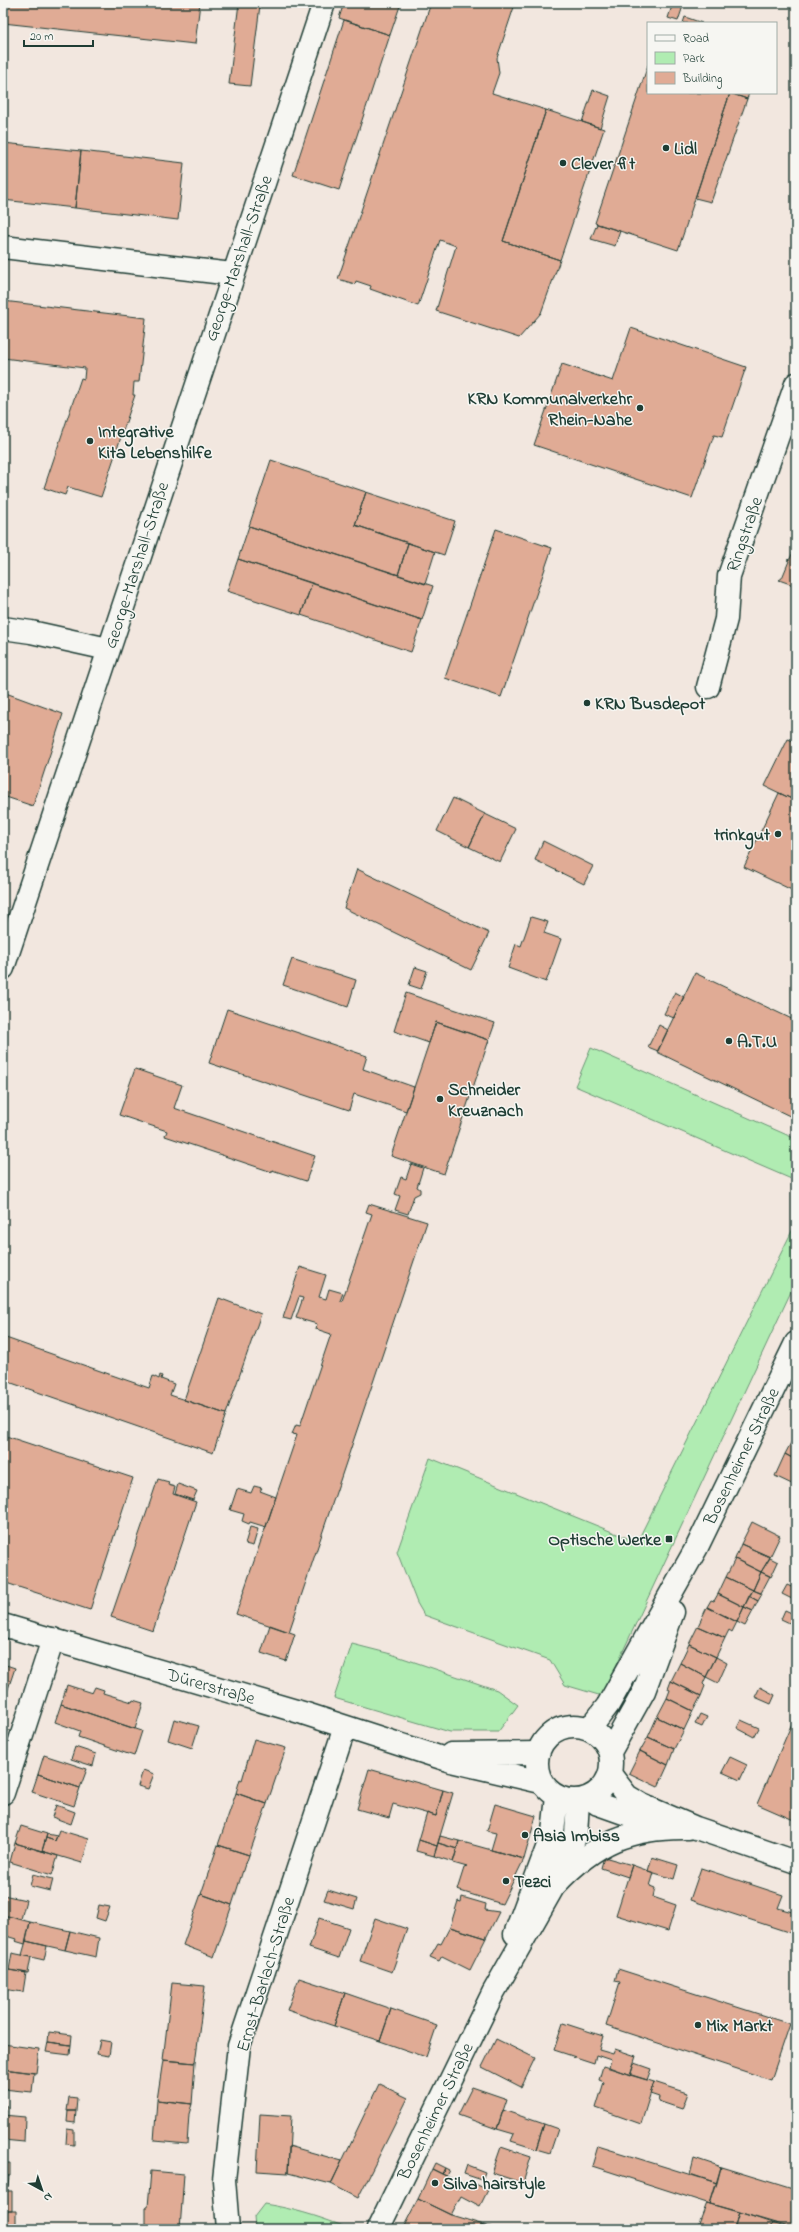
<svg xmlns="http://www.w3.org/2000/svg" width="799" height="2232" font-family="'Indie Flower',sans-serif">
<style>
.green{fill:#b0ecb2;stroke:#689473}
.building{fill:#e0ab95;stroke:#1f3d34}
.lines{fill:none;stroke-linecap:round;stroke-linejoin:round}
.minor-casing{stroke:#1f3d34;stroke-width:25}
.tertiary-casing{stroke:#1f3d34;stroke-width:25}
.minor{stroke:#f6f6f2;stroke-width:22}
.tertiary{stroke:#f6f6f2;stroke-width:22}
.poi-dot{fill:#1f3d34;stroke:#f6f6f2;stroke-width:1.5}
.labels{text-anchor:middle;stroke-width:3;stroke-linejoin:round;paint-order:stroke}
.poi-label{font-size:18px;font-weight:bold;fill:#1f3d34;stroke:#f6f6f2;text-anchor:start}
.street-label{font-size:18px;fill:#1f3d34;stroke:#f6f6f2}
</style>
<rect width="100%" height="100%" fill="#f2e7df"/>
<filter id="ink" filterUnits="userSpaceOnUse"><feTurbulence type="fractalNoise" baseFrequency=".025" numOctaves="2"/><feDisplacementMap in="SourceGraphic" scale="8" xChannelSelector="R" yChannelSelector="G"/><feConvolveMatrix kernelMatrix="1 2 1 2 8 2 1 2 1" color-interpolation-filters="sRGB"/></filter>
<g filter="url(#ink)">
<path class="green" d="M591,1048L796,1139V1181L575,1086Z
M796,1223V1281L602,1696L565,1685L550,1660L424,1615L417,1603L397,1552L430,1458L637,1542Z
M352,1644L391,1654L497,1690L518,1705L498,1732H450L334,1698Z
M264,2204C291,2208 317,2216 343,2226L341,2229H255L254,2217Z"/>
<path class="building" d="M3,3H200L195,44L3,23Z
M239,3L260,5L250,86L229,84Z
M344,3H401L390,35L339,18Z
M431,3H501L514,7L497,58L499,73L492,93L546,110L503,241L560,260L541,313L519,338L436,311L456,246L440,240L418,306L370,289L371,286L356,281L355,284L338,279Z
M673,3H684L678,21L668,18Z
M685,17L702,23H683Z
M344,20L390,35L339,190L293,175Z
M648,65V93H749L747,99L730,93L678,250L595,223Z
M593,90L610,96L600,128L582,122Z
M730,93L747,99L711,202L695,198Z
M546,110L604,129L560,260L503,241Z
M3,143L81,151L75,208L3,200Z
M81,151L184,163L178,220L75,208Z
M597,224L620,231L615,246L591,239Z
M3,301L146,318L139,382H134L133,395H135L101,497L68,487L65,495L44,488L81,378L84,379L85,368L3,358Z
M631,328L746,367L722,437L714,435L692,498L534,445L562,364L613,381Z
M271,460L366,492L355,525L408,543L398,575L249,526Z
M366,492L455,521L444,555L355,525Z
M249,526L433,586L422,620L238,559Z
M496,529L552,548L501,697L445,678Z
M408,543L435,552L425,584L398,575Z
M796,544V586L779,580L782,578L789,561L787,560L790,559Z
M238,559L312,583L301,615L227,591Z
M312,583L422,620L411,652L301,615Z
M3,692L63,714L33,806L3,796Z
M788,739L796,742V801L765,786Z
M779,793L796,801V892L744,867Z
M453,798L485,814L469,847L437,831Z
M485,814L516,829L500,862L469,847Z
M543,841L593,866L584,884L535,860Z
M357,869L489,933L471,970L344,908Z
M531,917L548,922L544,933L561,939L546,982L508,968L516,944L521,946Z
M292,959L356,980L348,1007L283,985Z
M415,967L427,971L421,989L409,985Z
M695,973L796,1021V1119L657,1052Z
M675,992L684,997L674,1018L664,1014Z
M406,993L495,1023L489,1040L436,1022L429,1043L394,1031Z
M227,1009L367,1056L363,1069L414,1087L406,1111L354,1094L349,1110L209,1063Z
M436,1022L489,1040L444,1174L391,1156Z
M659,1025L668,1030L658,1051L648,1047Z
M135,1069L182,1085L174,1108L315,1156L306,1181L272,1170V1172L165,1136L167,1131L119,1115Z
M411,1164L423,1168L417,1187L420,1189V1193L414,1196L408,1214L395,1210L400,1196L395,1194L401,1177L406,1179Z
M369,1204L427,1222L289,1632L236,1614L297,1435L292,1434L296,1425L300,1426L331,1334L316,1329L317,1324L296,1318L303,1298L299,1297L291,1320L283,1318L300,1267L326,1275L319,1297L326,1299L329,1289L343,1293L340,1301H342L372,1214L366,1212Z
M219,1298L261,1314L226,1414L184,1400Z
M3,1337L149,1388L153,1376L159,1379L160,1375L162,1376L161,1379L174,1384L170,1395L226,1414L213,1453L3,1380Z
M3,1435L133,1478L90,1610L3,1582Z
M793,1439L796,1441V1460L785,1454Z
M785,1454L796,1460V1486L775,1476Z
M158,1479L169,1482L168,1485L175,1487L173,1494L196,1502L153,1631L111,1617Z
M178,1484L197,1491L193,1500L175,1494Z
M254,1486L262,1488L260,1491L276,1497L266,1527L250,1522L249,1524L242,1521L244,1514L230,1510L237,1489L251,1493Z
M752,1522L780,1536L770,1557L741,1544Z
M250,1527L258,1529L253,1546L245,1544Z
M741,1544L770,1557L761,1572L735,1559Z
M770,1558L778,1562L771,1577L761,1572Z
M735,1559L761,1572L753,1590L726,1577Z
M761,1572L770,1576L761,1593L753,1590Z
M726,1577L753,1590L744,1607L718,1594Z
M787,1585L796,1589V1601L782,1594Z
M753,1590L762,1594L758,1601L749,1596Z
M718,1594L744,1607L737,1622L707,1607L711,1600L714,1601Z
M749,1596L758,1601L753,1611L744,1607Z
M707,1607L737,1622L732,1632L729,1630L725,1638L698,1626Z
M744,1607L753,1611L745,1626L737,1622Z
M785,1610L796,1615V1626L781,1619Z
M270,1625L295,1634L286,1661L261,1653Z
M698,1626L725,1638L716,1657L689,1644Z
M689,1644L716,1657L706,1677L680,1663Z
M716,1657L727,1663L718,1683L706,1677Z
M680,1663L706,1677L703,1684L705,1686L701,1696L671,1681Z
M3,1664L15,1668L8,1689L3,1687Z
M671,1681L701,1696L693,1711L667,1698L670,1690L668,1689Z
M67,1685L92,1693L95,1687L104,1690L103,1693L132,1702L133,1700L143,1703L135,1729L61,1704Z
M3,1687L8,1689L3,1705Z
M760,1687L775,1695L771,1704L755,1697Z
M667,1698L693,1711L684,1730L657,1717Z
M61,1704L142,1731L134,1756L78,1737L80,1731L55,1722Z
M700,1714L707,1717L702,1727L695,1724Z
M796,1714V1821L757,1804Z
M657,1717L684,1730L674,1749L648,1737Z
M174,1719L199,1726L192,1748L168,1740Z
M741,1720L759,1728L754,1737L737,1728Z
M648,1737L674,1749L668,1765L640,1751Z
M254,1739L286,1748L267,1804L236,1793L240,1779L242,1780Z
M75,1747L96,1754L93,1766L71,1759Z
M640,1751L668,1765L658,1787L629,1773Z
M44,1755L87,1769L80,1788L38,1774Z
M730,1757L747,1765L740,1780L722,1772Z
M369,1769L443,1790L436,1816L393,1804L389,1818L357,1809Z
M143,1770L154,1774L148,1789L138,1786Z
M38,1774L80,1788L74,1806L32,1792Z
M443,1790L453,1793L437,1846L419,1840L427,1813L436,1816Z
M236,1793L267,1804L249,1855L218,1845Z
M495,1804L536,1816L524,1859L491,1850L496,1833L487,1831Z
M56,1805L75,1812L71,1824L52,1817Z
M21,1826L47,1834L42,1851L15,1843Z
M59,1830L89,1839L82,1863L42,1851L46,1838L55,1841Z
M47,1834L57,1836L55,1841L46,1838Z
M440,1836L459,1841L457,1849L438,1843Z
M419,1840L437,1846L434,1856L416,1851Z
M459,1841L524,1859L502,1904L457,1890L464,1868L467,1867L453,1863Z
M15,1843L58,1856L52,1875L10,1862Z
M438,1843L457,1849L453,1862L434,1856Z
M218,1845L249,1855L246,1864H245L232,1905L201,1894Z
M604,1857L632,1865L628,1877L601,1868Z
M652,1857L678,1865L674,1879L648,1871Z
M632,1865L654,1873L650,1886L655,1888L653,1897L676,1905L668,1931L616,1915Z
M701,1868L783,1895L778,1908L796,1913L794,1934L690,1900Z
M33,1874L53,1879L50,1891L30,1886Z
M328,1890L357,1899L354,1909L324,1900Z
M201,1894L232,1905L214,1957L183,1945Z
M3,1895L26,1900L21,1919L3,1915Z
M462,1897L486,1904L485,1910L499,1912L486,1938L450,1927L458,1901L461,1902Z
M99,1905L110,1907L105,1921L96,1918Z
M3,1915L30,1922L25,1944L15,1941L16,1939L3,1935Z
M319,1918L349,1928L339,1958L309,1948Z
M375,1918L407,1929L392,1972L360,1961Z
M30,1922L70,1931L65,1950L26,1941Z
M450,1927L486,1938L470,1970L442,1956L439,1961L430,1957L438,1943L441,1944Z
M70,1931L99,1938L96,1957L65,1950Z
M26,1941L47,1946L44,1960L22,1955Z
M12,1953L31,1957L28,1973L9,1970Z
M3,1969L26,1973L23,1992L3,1989Z
M618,1969L790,2024L771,2080L606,2026L620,1982L615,1981Z
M299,1978L345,1993L334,2026L287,2010Z
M172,1983L205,1986L195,2063L163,2060Z
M3,1989H6L3,2007Z
M345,1993L391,2009L380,2041L334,2026Z
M391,2009L437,2025L426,2057L380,2041Z
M563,2023L603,2036L599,2050L613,2054L615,2049L636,2056L630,2075L609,2067L611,2060L596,2055L594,2063L554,2050Z
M49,2032L72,2035L71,2045L48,2042Z
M496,2039L535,2058L521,2087L482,2067Z
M100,2040L111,2042L109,2056L97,2054Z
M48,2042L71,2045L70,2055L46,2052Z
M3,2044L39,2049L36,2073L3,2069Z
M163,2060L195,2063L192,2104L157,2100Z
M634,2063L651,2069L647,2080L630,2075Z
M603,2066L654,2082L641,2124L596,2108L604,2082L599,2080Z
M3,2069L34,2073L32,2092L3,2089Z
M654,2082L688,2093L682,2109L658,2101L659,2097L650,2094Z
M379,2084L408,2098L358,2198L331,2184Z
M472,2087L507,2099L497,2129L458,2115Z
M69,2097L77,2098L76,2111H67Z
M157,2100L192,2104L189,2114L187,2144L154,2141Z
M3,2105L7,2106L6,2115H3Z
M503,2110L544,2124L536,2149L511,2141L514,2134L497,2129Z
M68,2111H76L75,2123L67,2122Z
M260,2114L291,2116L288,2173L257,2171Z
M3,2115L25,2117L24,2142L3,2140Z
M544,2124L558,2129L550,2153L536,2149Z
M67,2129L74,2130V2145L66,2144Z
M3,2140H5L4,2160H3Z
M289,2146L342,2161L331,2184L288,2173Z
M598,2146L717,2183L710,2204L592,2166Z
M501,2147L531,2157L523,2183L492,2173Z
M694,2158L721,2167L717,2183L690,2174Z
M3,2163H10V2176L3,2175Z
M435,2163L445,2168L442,2174L432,2169Z
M467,2165L485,2172L482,2180L464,2174Z
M721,2167L796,2190V2229L710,2204Z
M445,2168L449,2170L446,2176L442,2174Z
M432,2169L467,2186L469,2181L488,2190L480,2206L461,2196L451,2215L418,2199Z
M151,2171L184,2174L180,2229H146V2207H148Z
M3,2176H9L8,2186H3Z
M3,2191H12V2211H3Z
M418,2199L451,2215L497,2229H405L403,2228Z
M707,2203L739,2212L734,2229H697Z
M3,2211H16V2229H3Z
M739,2212L772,2223L770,2229H734Z
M772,2223L791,2229H770Z"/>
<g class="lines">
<defs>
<path id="minor" d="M3,247L232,274
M3,628L31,632L108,649
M708,687L726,619L729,576L796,384
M3,968L324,3
M3,1625L303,1713L451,1761L541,1782
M451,1754L538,1753
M610,1774L627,1796L642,1805L696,1828L796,1862
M3,1793L53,1639
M589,1798L598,1804L660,1826
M555,1885C595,1842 630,1827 689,1828
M228,2229L224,2180L239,2046L345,1727"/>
<path id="tertiary" d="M537 1763a37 37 0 1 1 74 0a37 37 0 1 1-74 0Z
M587,1728L595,1722L608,1705L697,1547L796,1343
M610,1752L644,1691L673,1612
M515,1934L553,1832L557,1797
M378,2229L493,1993L552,1889L576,1835L578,1801"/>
</defs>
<use href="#minor" class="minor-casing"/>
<use href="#tertiary" class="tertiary-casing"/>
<use href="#minor" class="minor"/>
<use href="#tertiary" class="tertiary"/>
</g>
</g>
<g class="poi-dot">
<circle cx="666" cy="148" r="4"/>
<circle cx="563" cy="163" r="4"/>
<circle cx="640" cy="408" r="4"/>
<circle cx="90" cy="441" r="4"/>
<circle cx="587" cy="703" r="4"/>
<circle cx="778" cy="834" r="4"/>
<circle cx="729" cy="1041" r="4"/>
<circle cx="440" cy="1099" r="4"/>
<rect x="665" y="1535" width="8" height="8" rx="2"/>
<circle cx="525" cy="1835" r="4"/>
<circle cx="506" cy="1881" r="4"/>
<circle cx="698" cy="2025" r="4"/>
<circle cx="435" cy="2183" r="4"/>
</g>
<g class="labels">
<g class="poi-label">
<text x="674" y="154">Lidl</text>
<text x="571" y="169">Clever fit</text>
<text x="632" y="404" text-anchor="end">KRN Kommunalverkehr<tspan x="632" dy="21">Rhein-Nahe</tspan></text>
<text x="98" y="437">Integrative<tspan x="98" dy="21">Kita Lebenshilfe</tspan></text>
<text x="595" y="709">KRN Busdepot</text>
<text x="770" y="840" text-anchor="end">trinkgut</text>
<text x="737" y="1047">A.T.U</text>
<text x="448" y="1095">Schneider<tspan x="448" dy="21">Kreuznach</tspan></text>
<text x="661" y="1545" text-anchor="end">Optische Werke</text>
<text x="533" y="1841">Asia Imbiss</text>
<text x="514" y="1887">Tezci</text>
<text x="706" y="2031">Mix Markt</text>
<text x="443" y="2189">Silva hairstyle</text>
</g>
<g class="street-label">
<text transform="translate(238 258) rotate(-71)" y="6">George-Marshall-Straße</text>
<text transform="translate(744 534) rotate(-71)" y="6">Ringstraße</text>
<text transform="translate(136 565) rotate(-72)" y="6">George-Marshall-Straße</text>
<text transform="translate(741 1456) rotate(-64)" y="6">Bosenheimer Straße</text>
<text transform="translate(211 1686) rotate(16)" y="6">Dürerstraße</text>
<text transform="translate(265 1974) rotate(-73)" y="6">Ernst-Barlach-Straße</text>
<text transform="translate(435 2111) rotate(-64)" y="6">Bosenheimer Straße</text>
</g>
</g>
<rect width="799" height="2232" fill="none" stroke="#f6f6f2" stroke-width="16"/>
<rect x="8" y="8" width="783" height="2216" fill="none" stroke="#1f3d34" stroke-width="1.5" filter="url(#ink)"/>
<rect x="647" y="22" width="130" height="72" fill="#f6f6f2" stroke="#a0aca6"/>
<rect x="655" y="35" width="20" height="6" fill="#f6f6f2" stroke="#a0aca6"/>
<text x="683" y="42" font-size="12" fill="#1f3d34">Road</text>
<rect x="655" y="52" width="20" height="12" fill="#b0ecb2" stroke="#a0aca6"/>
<text x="683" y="62" font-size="12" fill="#1f3d34">Park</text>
<rect x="655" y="72" width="20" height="12" fill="#e0ab95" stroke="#a0aca6"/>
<text x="683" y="82" font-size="12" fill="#1f3d34">Building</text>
<g transform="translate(42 2190) rotate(140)" stroke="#f6f6f2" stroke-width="3" paint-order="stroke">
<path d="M0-3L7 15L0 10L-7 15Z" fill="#1f3d34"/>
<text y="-6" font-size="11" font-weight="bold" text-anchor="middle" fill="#1f3d34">N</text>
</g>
<path d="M24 40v6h69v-6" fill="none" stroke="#1f3d34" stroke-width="2"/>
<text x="30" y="40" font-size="12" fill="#1f3d34" stroke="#f6f6f2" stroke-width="3" paint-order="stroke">20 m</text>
</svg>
